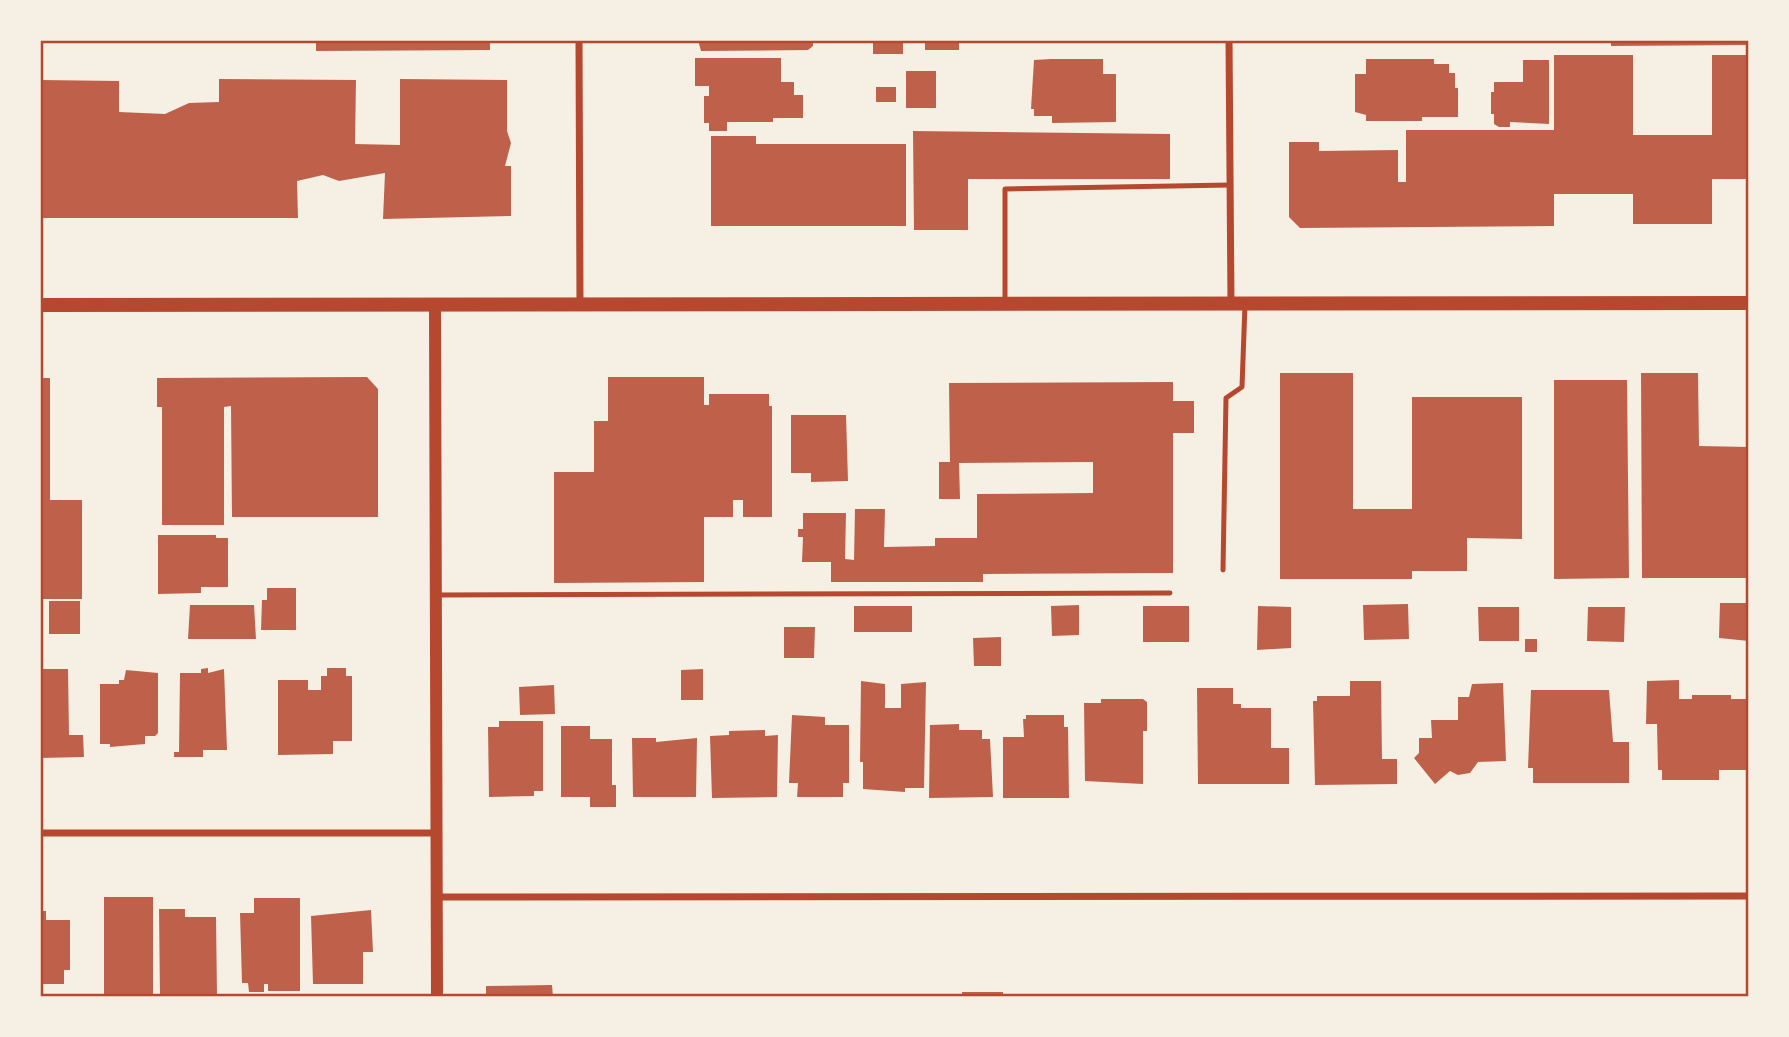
<svg xmlns="http://www.w3.org/2000/svg" width="1789" height="1037" font-family="'Varela Round',sans-serif">
<style>
.building{fill:#bf614a}
.lines{fill:none;stroke-linecap:round;stroke-linejoin:round}
.service{stroke:#b5482f;stroke-width:5}
.minor{stroke:#b5482f;stroke-width:7}
.tertiary{stroke:#b5482f;stroke-width:12}
.secondary{stroke:#b5482f;stroke-width:14}
.neatline{fill:none;stroke:#b5482f;stroke-width:2.5}
</style>
<rect width="100%" height="100%" fill="#f6efe4"/>
<path class="building" d="M316,40H490V50L316,51Z
M698,40H813V46L808,50L701,51Z
M873,40H903V54H873Z
M925,40H959V50H925Z
M1369,40H1493V43H1369Z
M1611,40H1749V45L1611,46Z
M1554,55H1633V135H1712V55H1749V179H1712V224H1633V194H1554V226L1300,228L1289,217V142H1319V151L1398,150V182H1406V130H1554Z
M695,58H781V82H794V95H803V118H773V122H727V131H709V123H704V96H709V86H695Z
M1051,59H1103V74H1116V122L1052,123V116H1034V109H1031L1034,60Z
M1366,59H1434V64H1449V73H1455V88H1458V117H1422V121H1366V115L1355,112V74H1366Z
M1523,60H1549V124L1510,122V127H1499L1494,124V114H1491V92H1494V82H1523Z
M906,71H936V108H906Z
M219,79L356,80L355,144L400,145V79L507,80V131L511,143L505,166H511V216L383,219L385,173L339,181L323,175L297,181L298,218H40V80L119,81V112L165,114L189,103L219,102Z
M876,87H896V102H876Z
M913,131L1170,134V179H968V230H914Z
M711,136H756V144H906V226H711Z
M1280,373H1353V509H1412V397H1522V539L1467,538V571H1412V579H1280Z
M1641,373H1698L1699,446L1749,447V578H1642Z
M367,377L378,389V517H232L231,406L224,407V525H162V407H157V378Z
M608,377H704V405H709V394H769V406H772V517H743V500H733V517H704V582L554,583V472H594V421H608Z
M40,378H50V500H82V599H40Z
M1554,380H1627L1629,578L1554,579Z
M1173,382V401H1194V433H1173V573L983,574V582H831V562H802L803,537H798V529H803V513H846L845,559L854,560L855,509H885L884,547L935,546V538H977V494L1093,493V462L959,463L960,499H939V462H950L949,383Z
M791,415H846L848,481L811,482V473H791Z
M158,535H216V538H228V587H201V593L158,594Z
M267,588H296V630H261L262,600H267Z
M49,601H80V634H49Z
M1720,603H1749V641L1719,638Z
M1408,604L1409,639L1364,640L1363,605Z
M190,605H254L256,639H188Z
M1079,605V635L1052,636L1051,606Z
M854,606H912V632H854Z
M1143,606H1189V642H1143Z
M1258,606L1291,607V648L1257,650Z
M1478,607H1519V641H1479Z
M1588,607H1625L1624,642L1587,641Z
M784,627H815L814,658H784Z
M1001,637V666H974L973,638Z
M1525,639H1537V652H1525Z
M208,668V673L224,669L227,750H203V757H174V752H179L180,673H201V669Z
M327,668H346V676H352V741H333V754L278,755V680H308V690H321V676H327Z
M40,669H68L69,735H83L84,757L40,758Z
M703,669V700H681V670Z
M126,670L158,673V733L155,736H145V744L110,747V744H100V684H119V680H124Z
M1679,680V699H1692V695H1731V699H1746L1748,770H1719V780H1662V770H1658L1657,724H1646L1647,681Z
M861,681L885,684V708H901V684L926,682L924,788H905V792L863,789V762H860Z
M1350,681H1381L1382,759H1397V784L1315,785L1313,701H1317V696H1350Z
M1503,683L1506,761L1478,762L1470,773L1458,775L1450,771L1435,784L1414,758L1419,753V738H1432L1431,720H1458V697H1469L1472,684Z
M554,685L555,714L520,715L519,687Z
M1197,688H1233V704H1241V708H1271V748H1289V784H1198Z
M1531,690H1609L1613,742H1629V783H1533V768H1528Z
M1101,699H1143L1147,702V731H1143V784L1085,781L1084,703H1101Z
M792,715L825,717V725H849V783H843V797H797L798,783H789Z
M1026,715H1064V727H1068L1069,798H1003V737H1024L1023,719H1026Z
M499,721H543V791H534V796L489,797L488,727H499Z
M959,724V730H982V739H990L993,797L929,798L930,725Z
M561,726H590V739H612V785H616V807H590V797H561Z
M765,730V736L778,735L777,797L712,798L710,736L729,735V731Z
M632,738H656V742L697,738L696,797H633Z
M104,897H153V997H104Z
M254,898H300V991H268V984H264V992H249L248,983H242L240,913H254Z
M159,909H185V917H216L217,997H160Z
M371,910L373,952H363V984H313L311,916Z
M40,911H46V920H70V970H64V984H40Z
M552,985L553,997L486,996V986Z
M962,992H1003V997H962Z"/>
<g class="lines">
<path class="service" d="M1005,303V189L1230,185
M1223,570L1226,398L1242,387L1245,304
M436,595L1170,593"/>
<path class="minor" d="M579,40L580,306
M1229,40L1231,304
M40,833H436
M437,897L1749,896"/>
<path class="tertiary" d="M435,306L437,997"/>
<path class="secondary" d="M40,305L1749,303"/>
</g>
<rect width="1789" height="1037" fill="none" stroke="#f6efe4" stroke-width="84"/>
<rect x="42" y="42" width="1705" height="953" class="neatline"/>
</svg>
